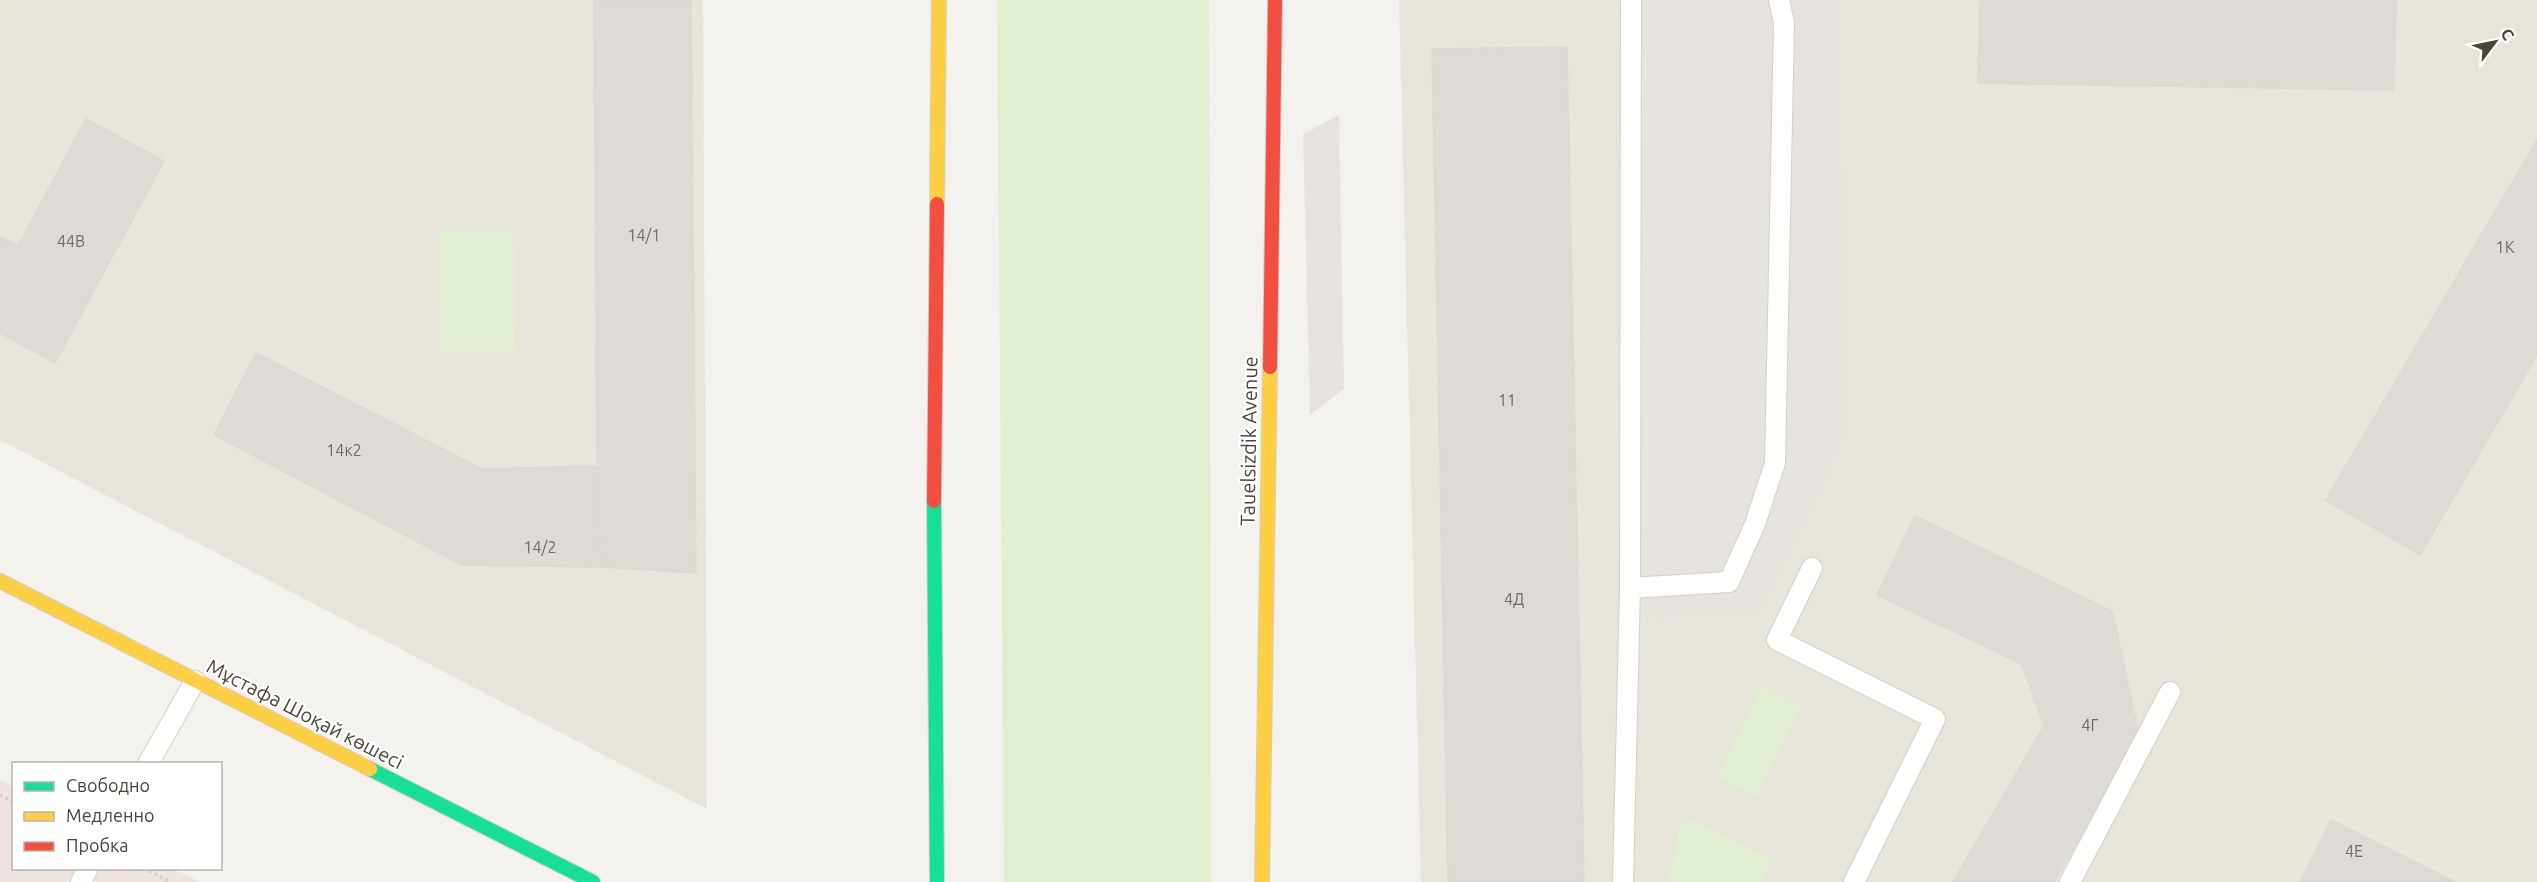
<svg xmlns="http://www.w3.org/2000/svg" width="2537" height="882" font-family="Ubuntu,sans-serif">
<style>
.residential{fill:#e7e4dc}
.education{fill:#eae5da}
.medical{fill:#eee3df}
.green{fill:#e1eecf}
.parking{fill:#e6e3df}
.building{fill:#dedbd6;stroke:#dcd9d4;stroke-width:1.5}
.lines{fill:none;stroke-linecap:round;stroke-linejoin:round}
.lane-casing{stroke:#d2d0cb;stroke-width:22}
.fast-casing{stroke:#d3cfc5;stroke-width:16}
.slow-casing{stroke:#d3cfc5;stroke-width:16}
.jam-casing{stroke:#d3cfc5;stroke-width:16}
.path{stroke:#d3d2cc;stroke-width:4;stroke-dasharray:3 3;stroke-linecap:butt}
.lane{stroke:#fdfdfc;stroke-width:20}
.fast{stroke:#16e098;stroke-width:14}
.slow{stroke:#ffcf43;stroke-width:14}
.jam{stroke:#f24e42;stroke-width:14}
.labels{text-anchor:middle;stroke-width:4.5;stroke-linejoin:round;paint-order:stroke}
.number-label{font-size:16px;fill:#706a61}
.street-label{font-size:20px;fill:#4b4439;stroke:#fff}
</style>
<rect width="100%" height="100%" fill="#f4f2ee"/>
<path class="residential" d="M0,0H703L707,809L0,440Z
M1399,0H2537V882H1421Z"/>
<path class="education" d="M0,0H64L0,18Z
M2244,587L2537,741V882H2090Z"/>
<path class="medical" d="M0,780L13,787L14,868L174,869L200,882H0Z"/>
<path class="green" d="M997,0H1209L1211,882H1004Z
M440,231H513L514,351H441Z
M1761,688L1801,708L1756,798L1717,778Z
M1682,816L1771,861L1761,882H1669Z"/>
<path class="parking" d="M1647,0H1837L1847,430L1759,614L1651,619Z
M1339,115L1344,389L1310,415L1303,134Z"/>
<path class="building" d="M594,0H691V4H594Z
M1980,0H2396L2394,90L1978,83Z
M594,4H691L696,573L601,567L597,466Z
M1567,47L1584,882H1448L1432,49Z
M86,119L164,161L55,363L0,333V236L18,246Z
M2537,140V355L2420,555L2326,500Z
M256,353L482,469L597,466L601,567L462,565L214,435Z
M1915,516L2112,611L2139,735L2054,882H1953L2044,726L2022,664L1877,595Z
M2331,820L2455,882H2300Z"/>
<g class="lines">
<defs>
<path id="lane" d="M1812,568L1777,640L1935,719L1854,882
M1630,588L1729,582L1755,524L1775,463L1784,23L1779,0
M148,764L195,681
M81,882L88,868
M1623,882L1630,588L1631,0
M2070,882L2170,692"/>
<path id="fast" d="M934,501L937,882
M370,769L593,882"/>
<path id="slow" d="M937,204L939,0
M0,581L370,769
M1262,882L1270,367"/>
<path id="jam" d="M1270,367L1275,0
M934,501L937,204"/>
</defs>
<use href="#lane" class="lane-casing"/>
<use href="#fast" class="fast-casing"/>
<use href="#slow" class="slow-casing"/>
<use href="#jam" class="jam-casing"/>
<path class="path" d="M0,795L14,802
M144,868L170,882"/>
<use href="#lane" class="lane"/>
<use href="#fast" class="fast"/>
<use href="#slow" class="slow"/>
<use href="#jam" class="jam"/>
</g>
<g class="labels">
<g class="number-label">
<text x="644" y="241">14/1</text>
<text x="71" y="247">44В</text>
<text x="2505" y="253">1К</text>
<text x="1507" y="406">11</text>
<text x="344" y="456">14к2</text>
<text x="540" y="553">14/2</text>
<text x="1514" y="605">4Д</text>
<text x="2090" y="731">4Г</text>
<text x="2354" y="857">4Е</text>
</g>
<g class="street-label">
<text transform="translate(1249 441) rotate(-89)" y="7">Tauelsizdik Avenue</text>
<text transform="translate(305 714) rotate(27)" y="7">Мұстафа Шоқай көшесі</text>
</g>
</g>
<rect x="12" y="762" width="210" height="108" fill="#ffffff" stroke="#b7b4b0" stroke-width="1.5"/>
<rect x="24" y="782" width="30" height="9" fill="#16e098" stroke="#b7b4b0" stroke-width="1.5"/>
<text x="66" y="792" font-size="18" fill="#4b4439">Свободно</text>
<rect x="24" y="812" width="30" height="9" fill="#ffcf43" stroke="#b7b4b0" stroke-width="1.5"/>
<text x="66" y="822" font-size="18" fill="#4b4439">Медленно</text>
<rect x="24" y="842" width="30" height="9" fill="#f24e42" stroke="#b7b4b0" stroke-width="1.5"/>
<text x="66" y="852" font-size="18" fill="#4b4439">Пробка</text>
<g transform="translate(2495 42) rotate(58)" stroke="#ffffff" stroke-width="4.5" paint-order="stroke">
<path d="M0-4.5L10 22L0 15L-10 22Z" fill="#4b4439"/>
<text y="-9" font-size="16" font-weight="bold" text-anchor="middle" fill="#4b4439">С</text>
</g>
</svg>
